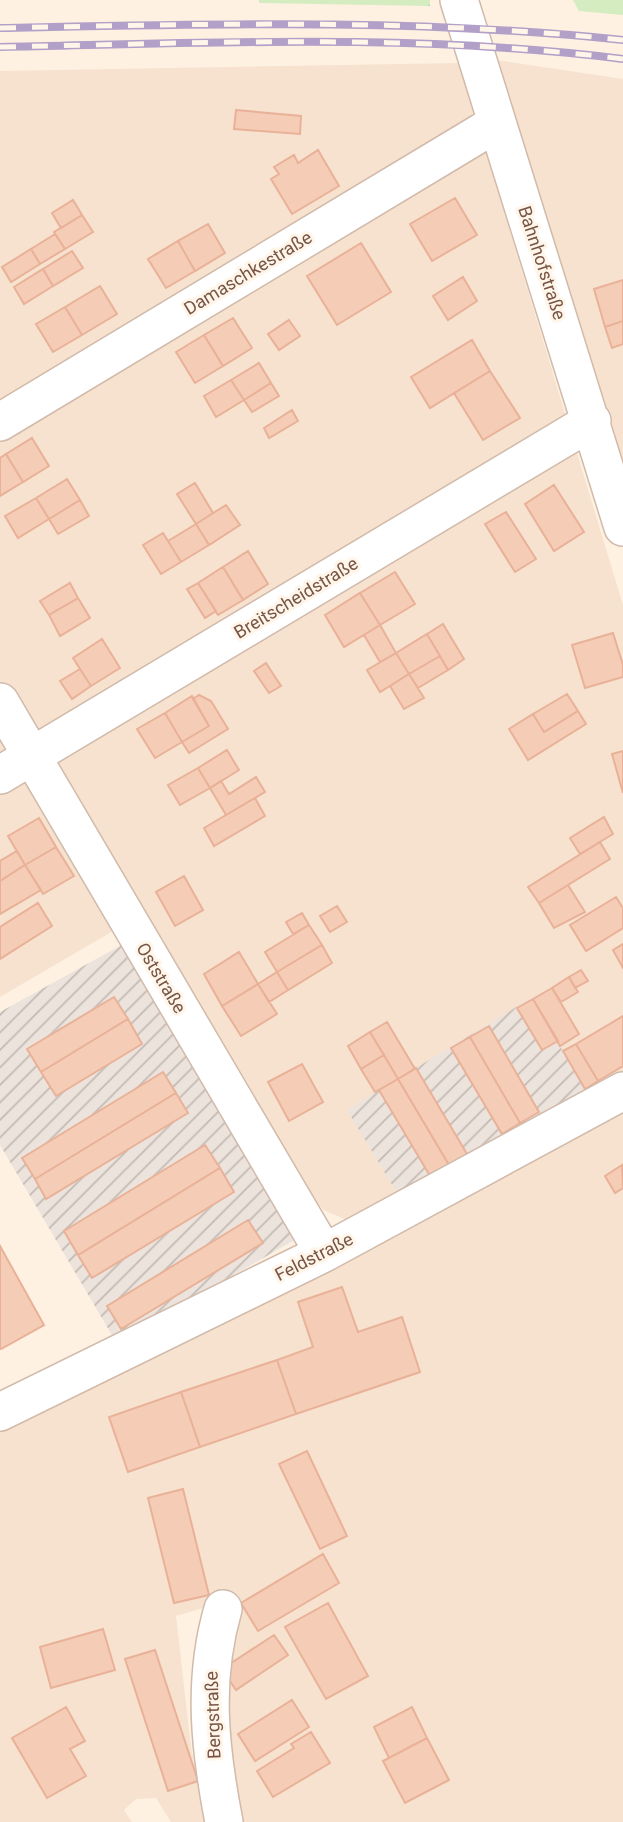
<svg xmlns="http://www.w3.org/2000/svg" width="623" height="1822" font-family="Roboto,sans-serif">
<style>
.residential{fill:#f6e2cf}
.industrial{fill:url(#industrial-furrows)}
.grass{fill:url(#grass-tufts)}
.park{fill:#d4ecbf}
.building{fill:#f5cdb7;stroke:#e9b197;stroke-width:2}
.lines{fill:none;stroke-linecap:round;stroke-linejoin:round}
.minor-casing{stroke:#d1baaa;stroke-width:40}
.minor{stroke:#fff;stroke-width:37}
.rail-casing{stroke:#b3a0c8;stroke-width:8}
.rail{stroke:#fff5e9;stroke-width:5;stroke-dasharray:16;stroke-linecap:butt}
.labels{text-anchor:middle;stroke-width:6;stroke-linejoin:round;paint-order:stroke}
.street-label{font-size:18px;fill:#775546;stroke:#fff5e9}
</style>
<defs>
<pattern id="industrial-furrows" width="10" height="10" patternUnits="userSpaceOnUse" patternTransform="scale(1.75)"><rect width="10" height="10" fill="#ece3dd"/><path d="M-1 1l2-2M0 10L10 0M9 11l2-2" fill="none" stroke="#c4bbb5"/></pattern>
<pattern id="grass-tufts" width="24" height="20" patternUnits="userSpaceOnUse" patternTransform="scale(1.75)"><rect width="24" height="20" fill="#d4ecbf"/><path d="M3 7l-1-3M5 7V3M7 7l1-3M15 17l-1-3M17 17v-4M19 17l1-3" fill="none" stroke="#b1c29d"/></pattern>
</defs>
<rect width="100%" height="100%" fill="#fef1e2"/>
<path class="residential" d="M469,56L623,79V529Z
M459,63L623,605V1076L590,1096L531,998L403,1203L347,1220L323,1210L316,1200L142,914L0,997V71Z
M623,1101V1822H232L207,1607L176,1616L191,1747L206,1822H171L156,1798L136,1799L124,1810L132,1822H0V1425Z"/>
<path class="industrial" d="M127,942L292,1227L293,1241L116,1342L0,1145V1012Z
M531,998L590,1096L403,1203L347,1110Z"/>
<path class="grass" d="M259,0H430V6L259,3Z"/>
<path class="park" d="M573,0H623V15L579,11Z"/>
<path class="building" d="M236,110L301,116L300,134L234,129Z
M318,150L339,186L292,214L271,179L279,174L274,167L294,155L298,163Z
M455,198L477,235L432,261L410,224Z
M73,200L82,215L61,228L52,213Z
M82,215L93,232L65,249L54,232Z
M208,224L225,253L195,271L178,241Z
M55,234L65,249L40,264L31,249Z
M178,241L195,271L166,288L148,259Z
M361,243L391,292L337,325L307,276Z
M31,249L40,264L11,282L2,267Z
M72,251L83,268L53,286L43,269Z
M43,269L53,286L24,304L14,287Z
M463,277L477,301L448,320L433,296Z
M623,280V321L605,327L594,289Z
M100,286L117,314L82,335L65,307Z
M65,307L82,335L53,352L36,324Z
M233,318L252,348L223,366L204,335Z
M289,320L300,336L279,350L268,334Z
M623,321V344L612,348L605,327Z
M204,335L223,366L195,383L176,352Z
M472,340L490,371L430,408L411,377Z
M259,363L271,383L244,400L231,380Z
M490,371L520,418L483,440L454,393Z
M231,380L244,400L216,417L204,396Z
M271,383L279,396L252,412L244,400Z
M292,410L298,421L269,438L264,428Z
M32,438L49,466L23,482L6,454Z
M6,454L23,482L0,496V458Z
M67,479L80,500L49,519L36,498Z
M195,483L213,513L196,524L177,494Z
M554,485L584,532L554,551L525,504Z
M36,498L49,519L18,538L5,516Z
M80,500L89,516L58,534L49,519Z
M226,505L240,525L209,545L196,524Z
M506,512L536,559L515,572L485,524Z
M196,524L209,545L181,562L168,541Z
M163,533L181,562L161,574L143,545Z
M248,551L268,584L243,600L223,567Z
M223,567L243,600L218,615L198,583Z
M395,572L415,604L380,625L360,593Z
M70,583L78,598L49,615L40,601Z
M198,583L216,611L205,618L187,589Z
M360,593L380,625L344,647L325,615Z
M78,598L90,618L60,636L49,615Z
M443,624L464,659L448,670L427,634Z
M380,625L396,653L380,662L364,635Z
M613,633L623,665V677L585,688L572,645Z
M427,634L440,656L409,674L396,653Z
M102,639L120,668L91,686L73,658Z
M396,653L409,674L380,692L367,670Z
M440,656L448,670L418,688L409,674Z
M266,663L281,686L269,693L254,671Z
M80,669L91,686L72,699L60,681Z
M409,674L424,698L404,709L390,686Z
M567,694L578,711L544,732L533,714Z
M199,695L211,701L228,729L189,753L182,742L209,726L193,699Z
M192,696L209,726L182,742L165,713Z
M578,711L586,724L528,760L509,729L533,714L544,732Z
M165,713L182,742L155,758L137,729Z
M227,750L239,770L210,788L198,768Z
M623,751V793L612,754Z
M198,768L210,788L180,805L168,785Z
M256,777L265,792L226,815L210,788L221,781L229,794Z
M255,798L265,816L214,846L204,828Z
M604,817L613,834L580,854L570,838Z
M39,818L56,847L25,865L8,836Z
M600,842L610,859L539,903L528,887Z
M56,847L74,876L43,894L25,865Z
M17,851L25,865L0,881V861Z
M25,865L41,890L0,914V881Z
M184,876L203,910L175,926L156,892Z
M568,885L585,912L554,928L539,903Z
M616,897L623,908V928L586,951L570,925Z
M38,903L52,926L0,959V927Z
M337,906L347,922L330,932L320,916Z
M302,913L309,925L293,934L286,922Z
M309,925L322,945L277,972L265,952Z
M623,944V968L613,950Z
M322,945L332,963L288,990L277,972Z
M239,952L258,984L222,1006L204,974Z
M581,970L588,981L575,988L569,977Z
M277,972L288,990L269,1002L258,984Z
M569,977L578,992L561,1002L552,988Z
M258,984L277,1014L241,1036L222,1006Z
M552,988L579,1034L560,1046L533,999Z
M114,997L128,1019L41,1072L27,1049Z
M533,999L558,1041L542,1050L517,1008Z
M623,1016V1066L598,1081L576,1044Z
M128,1019L142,1044L56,1096L41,1072Z
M387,1022L415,1069L398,1079L370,1032Z
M489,1026L539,1112L520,1123L470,1037Z
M370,1032L384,1055L361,1069L348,1046Z
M470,1037L520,1123L502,1134L451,1048Z
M576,1044L598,1081L585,1089L563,1051Z
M384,1055L398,1079L375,1092L361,1069Z
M302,1064L323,1102L289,1121L268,1082Z
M416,1068L467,1154L449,1165L398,1079Z
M163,1072L176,1093L35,1179L22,1158Z
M398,1079L449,1165L430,1176L379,1090Z
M176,1093L188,1113L46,1199L35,1179Z
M205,1145L220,1168L78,1255L64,1231Z
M622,1165L623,1188L615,1193L605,1176Z
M220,1168L234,1192L92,1278L78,1255Z
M248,1220L263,1243L121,1329L107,1306Z
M0,1246L44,1325L1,1349L0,1348Z
M342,1287L358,1332L402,1317L420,1372L296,1414L277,1360L313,1347L298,1302Z
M277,1360L296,1414L200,1447L181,1392Z
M181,1392L200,1447L128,1472L109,1417Z
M307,1451L347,1536L320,1549L279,1464Z
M183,1489L209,1595L174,1603L148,1498Z
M323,1554L339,1583L258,1631L241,1603Z
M328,1603L368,1676L326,1699L285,1627Z
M103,1629L115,1670L51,1688L40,1647Z
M274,1635L288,1655L236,1690L222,1669Z
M155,1650L198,1781L168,1791L125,1659Z
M292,1700L309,1727L255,1761L238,1734Z
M66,1707L85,1741L70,1749L86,1776L47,1798L12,1738Z
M412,1707L427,1738L389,1758L374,1727Z
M311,1732L330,1763L273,1797L257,1771L294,1748L291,1744Z
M427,1738L449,1780L405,1803L383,1761Z"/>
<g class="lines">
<defs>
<path id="minor" d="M459,0L623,527
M0,422L482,132L497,126
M0,702L324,1253
M0,775L592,421
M0,1412L324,1253L623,1091
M223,1609C202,1681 210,1750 224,1822"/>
</defs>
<use href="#minor" class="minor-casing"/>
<use href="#minor" class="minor"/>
<defs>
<path id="rail" d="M0,28C208,24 416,18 623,40
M0,47C207,43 416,33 623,59"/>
</defs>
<use href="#rail" class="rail-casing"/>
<use href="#rail" class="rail"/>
</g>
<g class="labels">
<g class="street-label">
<text transform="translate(542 263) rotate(72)" y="6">Bahnhofstraße</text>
<text transform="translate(248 273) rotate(-31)" y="6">Damaschkestraße</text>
<text transform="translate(296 598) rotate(-31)" y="6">Breitscheidstraße</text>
<text transform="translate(161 978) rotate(59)" y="6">Oststraße</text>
<text transform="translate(314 1257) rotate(-27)" y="6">Feldstraße</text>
<text transform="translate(213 1715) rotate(-92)" y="6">Bergstraße</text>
</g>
</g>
</svg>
